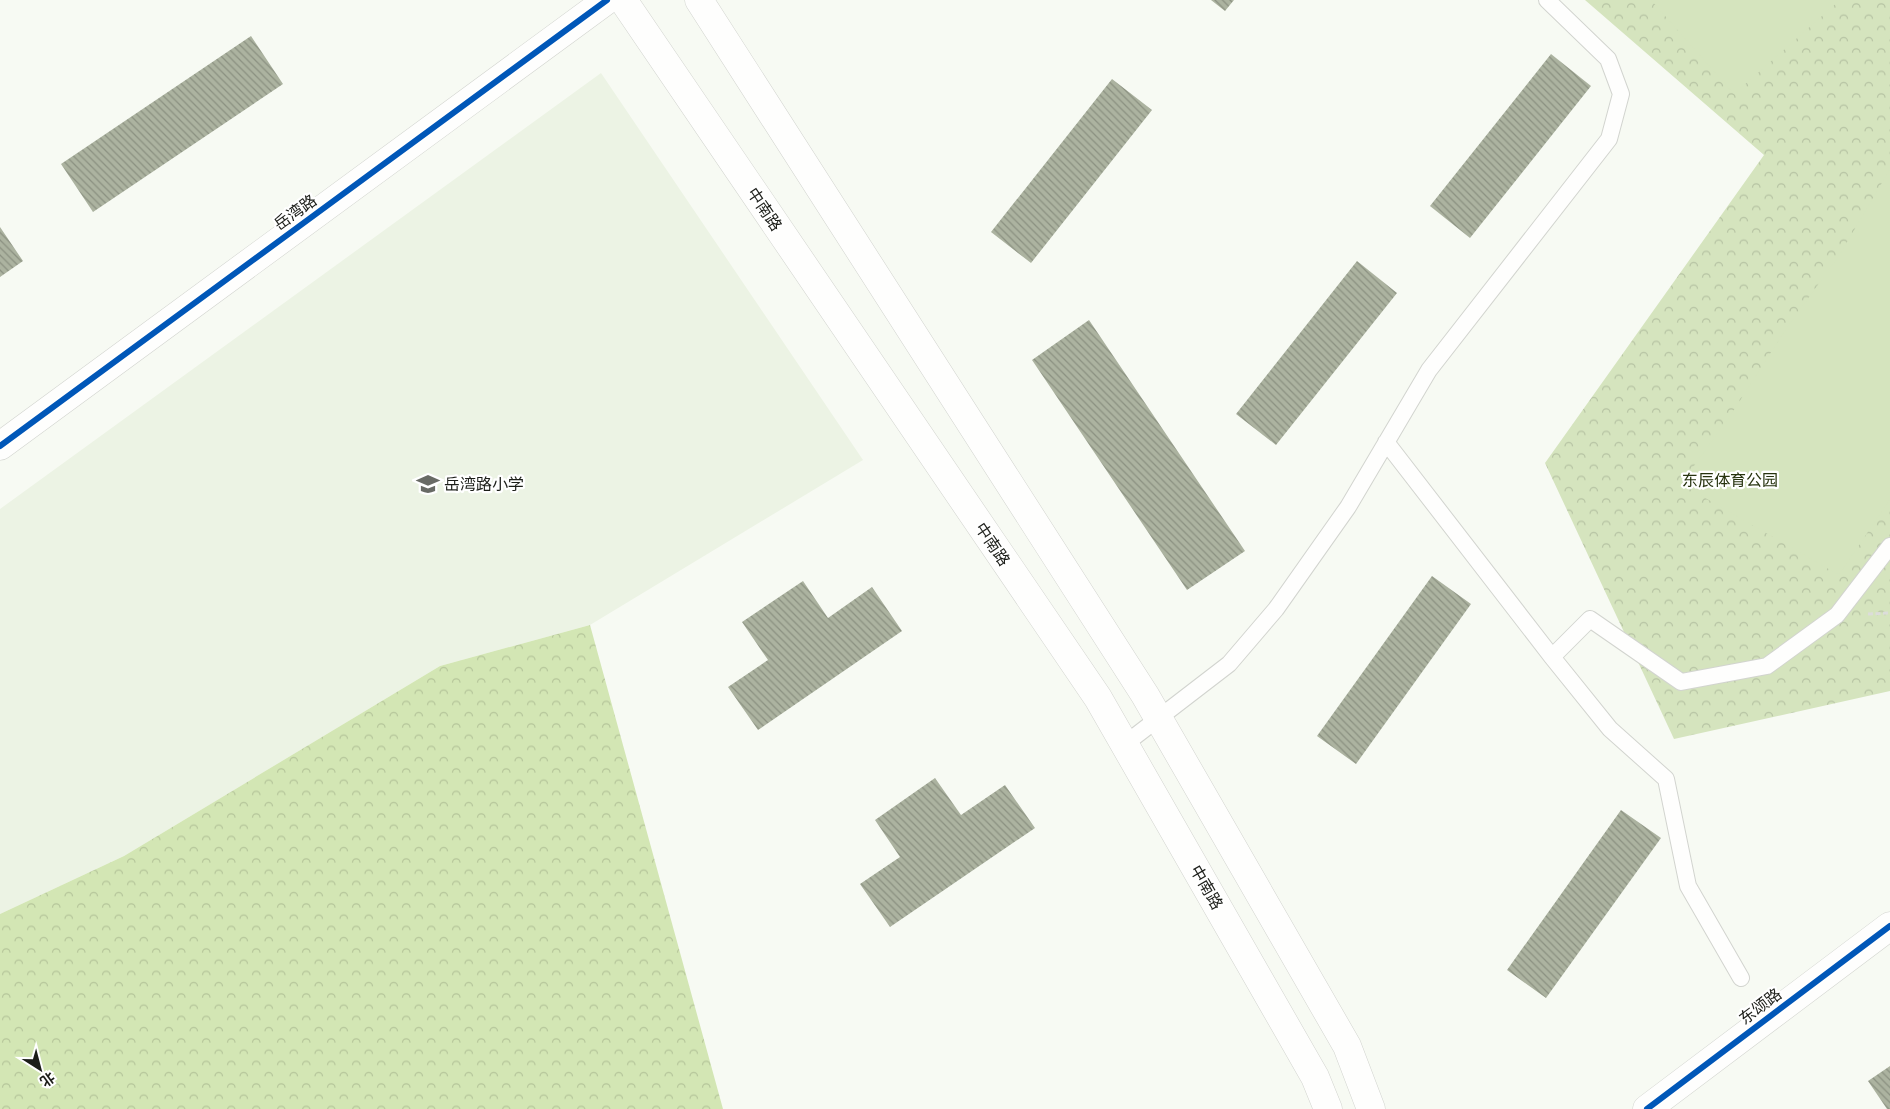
<svg xmlns="http://www.w3.org/2000/svg" width="1890" height="1109" font-family="'Public Sans','Noto Sans SC',sans-serif">
<style>
.built{fill:#ecf3e4}
.forest{fill:url(#forest-crowns)}
.park{fill:url(#park-crowns)}
.garden{fill:#d5e4be}
.building{fill:url(#building-back-hatch)}
.lines{fill:none;stroke-linecap:round;stroke-linejoin:round}
.lane-casing{stroke:#d2d4cf;stroke-width:18}
.secondary-casing{stroke:#d2d4cf;stroke-width:29}
.primary-casing{stroke:#d2d4cf;stroke-width:29}
.path{stroke:#dcddda;stroke-width:3;stroke-dasharray:5 2.5;stroke-linecap:butt}
.lane{stroke:#fefefd;stroke-width:16}
.secondary{stroke:#fefefd;stroke-width:28}
.primary{stroke:#fefefd;stroke-width:28}
.cycleway-casing{stroke:#fff;stroke-width:9}
.cycleway{stroke:#0057b8;stroke-width:6}
.labels{text-anchor:middle;stroke-width:4.5;stroke-linejoin:round;paint-order:stroke}
.street-label{font-size:16px;fill:#1b1d18;stroke:#fff}
.park-label{font-size:16px;fill:#27330f;stroke:#fff}
.poi-label{font-size:16px;fill:#1b1d18;stroke:#fff;text-anchor:start}
</style>
<defs>
<pattern id="forest-crowns" width="20" height="18" patternUnits="userSpaceOnUse" patternTransform="scale(1.25)"><rect width="20" height="18" fill="#d3e6b4"/><path d="M2 6a3 3 0 1 1 6 0M12 15a3 3 0 1 1 6 0" fill="none" stroke="#b5c59a"/></pattern>
<pattern id="park-crowns" width="20" height="18" patternUnits="userSpaceOnUse" patternTransform="scale(1.25)"><rect width="20" height="18" fill="#d5e4be"/><path d="M2 6a3 3 0 1 1 6 0M12 15a3 3 0 1 1 6 0" fill="none" stroke="#b6c3a3"/></pattern>
<pattern id="building-back-hatch" width="6" height="6" patternUnits="userSpaceOnUse" patternTransform="scale(1.25)"><rect width="6" height="6" fill="#acb3a0"/><path d="M-1 5l2 2M0 0l6 6M5-1l2 2" fill="none" stroke="#8b9181"/></pattern>
</defs>
<rect width="100%" height="100%" fill="#f7faf3"/>
<path class="built" d="M601,73L863,460L590,625L440,666L124,856L0,914V509Z"/>
<path class="forest" d="M590,625L723,1109H0V914L124,856L440,666Z"/>
<path class="park" d="M1585,0H1890V691L1674,739L1545,463L1764,155Z"/>
<path class="garden" d="M1651,0H1840L1734,94Z
M1890,169V499L1839,575L1681,484L1732,413L1784,332L1840,254Z"/>
<path class="building" d="M1211,0H1234L1225,11Z
M251,36L283,84L93,212L61,164Z
M1551,54L1591,86L1470,238L1430,206Z
M1112,79L1152,110L1031,263L991,232Z
M0,227L23,261L0,277Z
M1357,261L1397,293L1276,445L1236,414Z
M1089,320L1245,551L1187,590L1032,360Z
M1432,576L1471,604L1356,764L1317,736Z
M803,581L828,618L872,587L902,631L758,730L728,687L768,660L742,622Z
M935,778L961,815L1005,785L1035,828L890,927L860,884L900,857L875,820Z
M1621,810L1661,838L1546,998L1507,970Z
M1890,1066V1109H1887L1868,1081Z"/>
<g class="lines">
<defs>
<path id="lane" d="M1386,442L1552,657L1610,729L1666,779L1688,886L1741,978
M1552,657L1590,619L1681,682L1767,666L1837,615L1890,546
M1125,744L1229,664L1276,609L1348,507L1429,370L1609,139L1621,94L1608,59L1547,0"/>
<path id="secondary" d="M0,446L607,0
M1647,1109L1890,926"/>
<path id="primary" d="M623,0L1098,698L1315,1077L1328,1109
M699,0L1145,695L1347,1046L1371,1109"/>
</defs>
<use href="#lane" class="lane-casing"/>
<use href="#secondary" class="secondary-casing"/>
<use href="#primary" class="primary-casing"/>
<path class="path" d="M1868,614L1890,613"/>
<use href="#lane" class="lane"/>
<use href="#secondary" class="secondary"/>
<use href="#primary" class="primary"/>
<defs>
<path id="cycleway" d="M0,446L607,0
M1647,1109L1890,926"/>
</defs>
<use href="#cycleway" class="cycleway-casing"/>
<use href="#cycleway" class="cycleway"/>
</g>
<defs>
<symbol id="school-bare" viewBox="-9 -9 18 18"><path d="M0-5L7-2L0 1L-7-2ZM-4 1L0 2.5L4 1V4Q0 6-4 4Z" fill="#686a65" stroke="#fff" stroke-width="2.5" paint-order="stroke"/></symbol>
</defs>
<g fill-rule="evenodd">
<use href="#school-bare" x="412" y="468" width="32" height="32"/>
</g>
<g class="labels">
<g class="street-label">
<text transform="translate(765 209) rotate(56)" y="6">中南路</text>
<text transform="translate(295 212) rotate(-36)" y="6">岳湾路</text>
<text transform="translate(993 544) rotate(56)" y="6">中南路</text>
<text transform="translate(1207 887) rotate(60)" y="6">中南路</text>
<text transform="translate(1760 1006) rotate(-37)" y="6">东颂路</text>
</g>
<g class="park-label">
<text x="1730" y="486">东辰体育公园</text>
</g>
<g class="poi-label">
<text x="444" y="490">岳湾路小学</text>
</g>
</g>
<g transform="translate(40 1069) rotate(144)" stroke="#ffffff" stroke-width="4" paint-order="stroke">
<path d="M0-4L9 19L0 12L-9 19Z" fill="#1b1d18"/>
<text y="-8" font-size="14" font-weight="bold" text-anchor="middle" fill="#1b1d18">北</text>
</g>
</svg>
